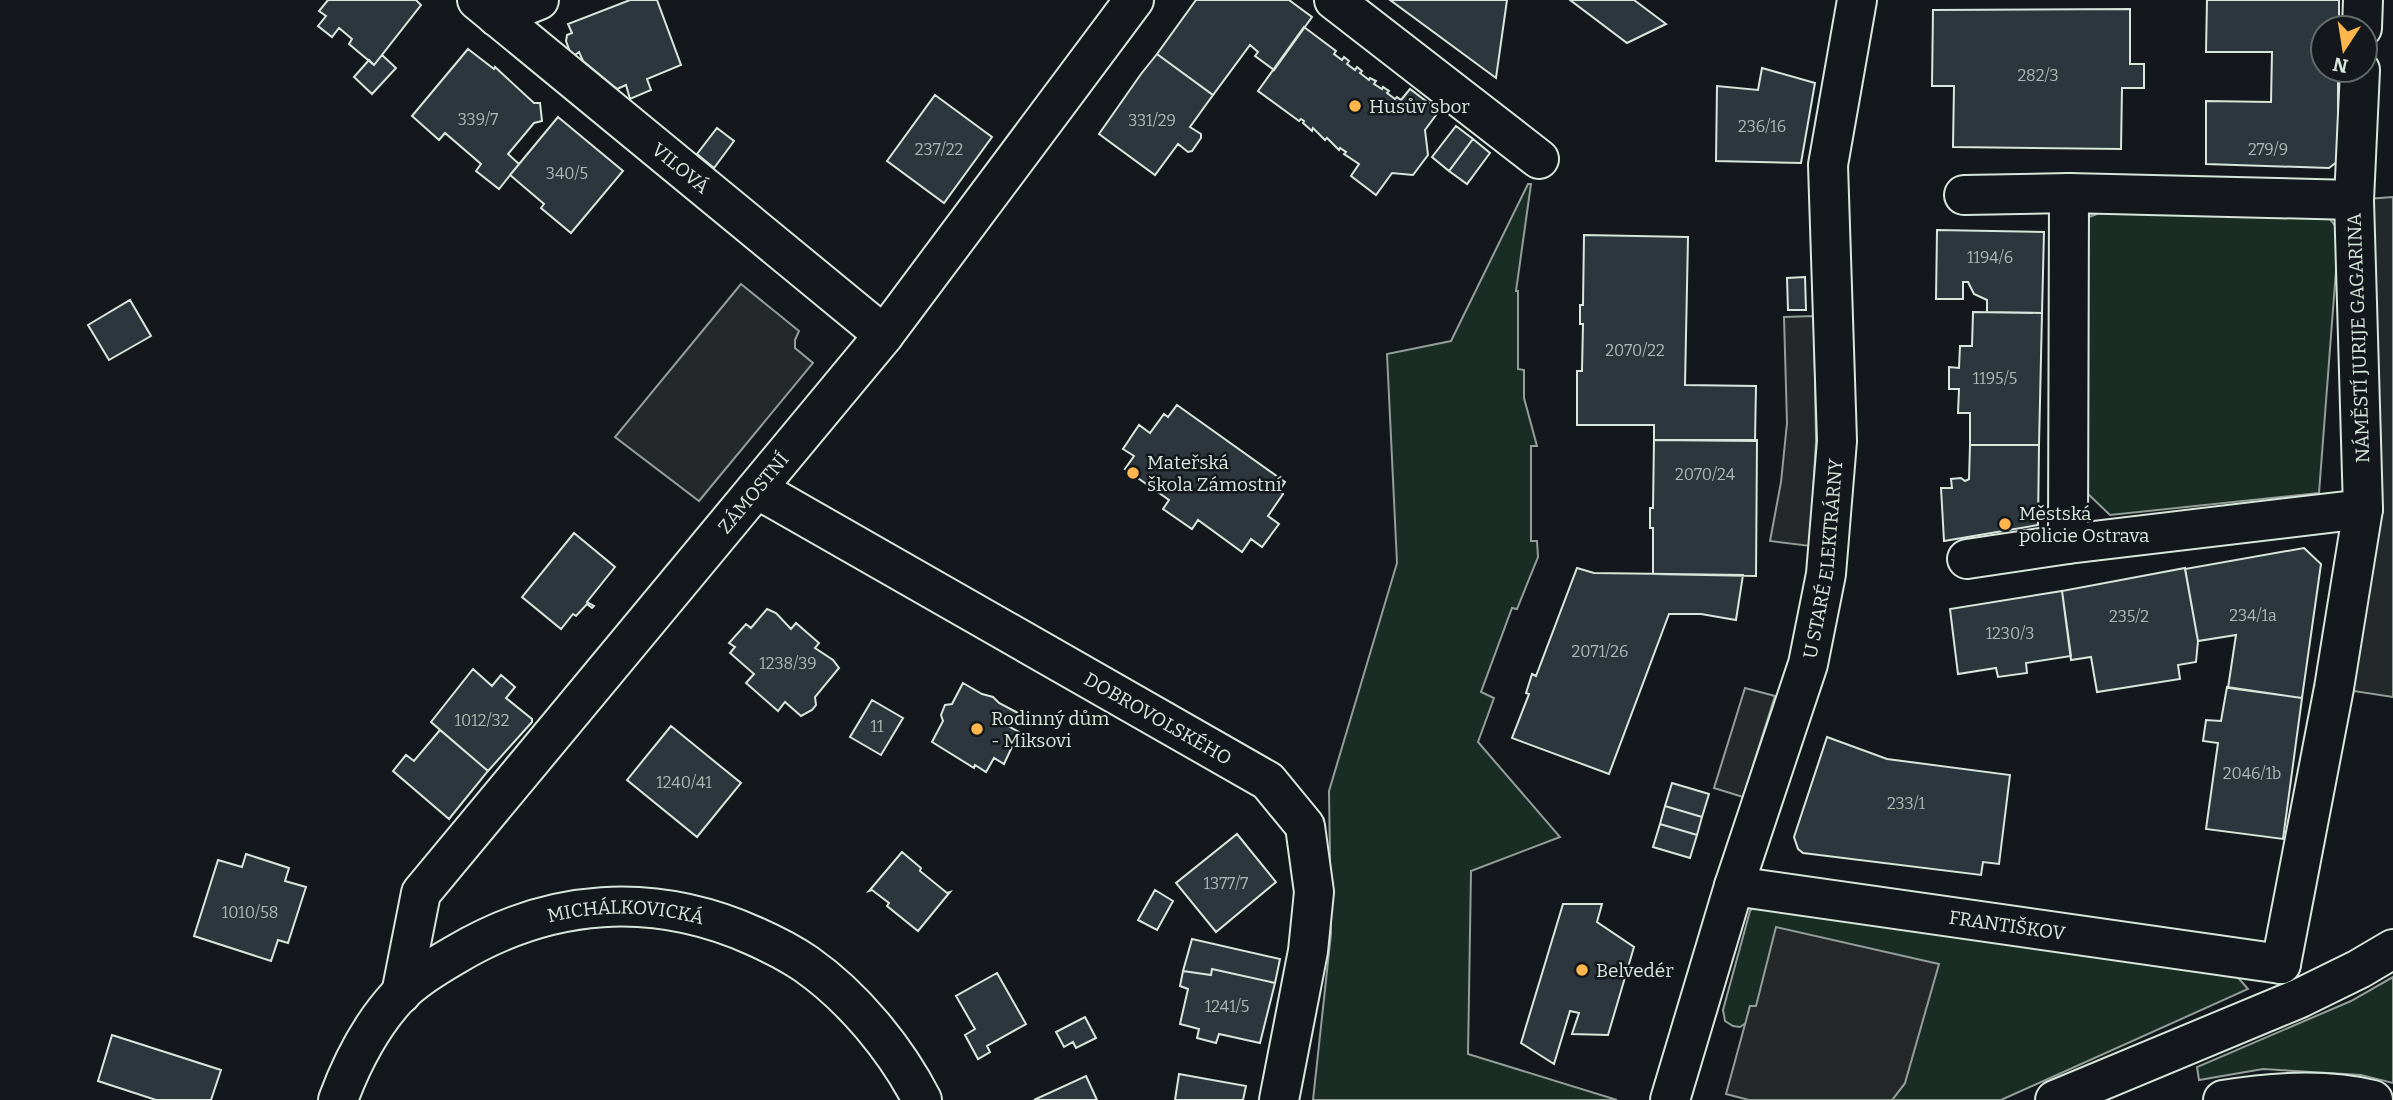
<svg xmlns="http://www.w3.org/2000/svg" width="2393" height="1100" font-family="Bitter,serif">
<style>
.green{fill:#1a2d24;stroke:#939e99;stroke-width:2}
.parking{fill:#24282b;stroke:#939e99;stroke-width:2}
.building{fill:#2c363c;stroke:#d8e6dc;stroke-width:2}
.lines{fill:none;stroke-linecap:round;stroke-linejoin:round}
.minor-casing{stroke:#d8e6dc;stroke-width:42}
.major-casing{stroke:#d8e6dc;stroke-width:42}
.minor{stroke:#14181c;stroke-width:38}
.major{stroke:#14181c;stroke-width:38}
.poi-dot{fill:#ffb74d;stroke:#14181c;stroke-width:2.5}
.labels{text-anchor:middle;stroke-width:5;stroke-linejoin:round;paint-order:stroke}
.number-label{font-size:16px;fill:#adbab4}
.poi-label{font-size:19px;fill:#d8e6dc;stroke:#14181c;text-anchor:start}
.street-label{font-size:19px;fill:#d8e6dc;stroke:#14181c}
</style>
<rect width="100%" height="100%" fill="#14181c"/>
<path class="green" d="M1528,184H1531L1516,291H1518V369L1524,370V398L1537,446H1531V541H1537L1538,557L1517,609L1512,608L1481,692L1494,698L1478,742L1560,837L1471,871L1468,1054L1617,1100H1313L1331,934L1329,791L1397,563L1387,354L1451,341Z
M2105,211L2329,218L2339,231L2319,493L2110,515L2085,491V236L2089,217Z
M1756,904L2227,965L2248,989L2001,1100H1892L1905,1083L1756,1007L1750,1006L1746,1023L1740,1027L1733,1026L1725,1021L1723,1010L1750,911Z
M2393,977V1083L2361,1075L2263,1069L2199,1080L2197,1067L2351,1001Z"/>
<path class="parking" d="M2393,197V697L2334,688L2363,509L2354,200Z
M741,284L799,331L795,340V348L813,363L699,501L615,437Z
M1814,316L1816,441L1810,546L1770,541L1781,482L1787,423L1784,317Z
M1745,688L1775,696L1743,797L1714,788Z
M1776,927L1939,964L1905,1083L1892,1100H1749L1726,1094L1750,1006H1756Z"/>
<path class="building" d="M328,0H416L421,5L374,65L349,44L352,39L339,28L332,37L318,26L326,16L319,11Z
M630,0H657L681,65L647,79L651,90L630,99L626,85L617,89L583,61L579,52L575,55L570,52L566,41L567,35L572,33L568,24Z
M1196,0H1289L1312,17L1274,70L1255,56L1258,52L1250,45L1213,95L1157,54Z
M1390,0H1507L1496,78Z
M1570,0H1634L1666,24L1627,43Z
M2207,0H2339V28H2323V70H2338V161L2329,168L2206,164V101L2271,102L2272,52H2206Z
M2130,9V64H2144V88H2122L2121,149L1953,147L1954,86H1932L1933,10Z
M1304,27L1336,51L1334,54L1342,60L1344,57L1349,61L1347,64L1355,70L1357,67L1362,71L1360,73L1369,80L1370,78L1376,81L1374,84L1382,89L1383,87L1389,91L1387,93L1395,99L1397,97L1401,100L1410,89L1439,111L1425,130L1428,155L1413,175L1392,173L1376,195L1351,176L1359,164L1344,154L1346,152L1340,148L1339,150L1327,138L1325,140L1313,128L1312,131L1303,123L1304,121L1301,119L1299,121L1258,91Z
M468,49L494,69L495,67L534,103H540L542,121L534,123L508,154L519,164L499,189L476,171L481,164L445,133L439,140L412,116Z
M1157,54L1213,95L1190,127L1201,134V138L1192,151L1188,152L1178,144L1155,175L1099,134L1141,74Z
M382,55L396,68L372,94L354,77L369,60L374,65Z
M1762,68L1815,83L1801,163L1716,161L1717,86L1758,90Z
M935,95L992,137L944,203L887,161Z
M558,117L623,171L571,233L541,208L544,204L510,175Z
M1456,126L1473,139L1449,171L1432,157Z
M717,128L734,141L714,168L697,154Z
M1473,139L1490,153L1467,184L1449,171Z
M1937,230L2044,232L2042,313L1987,312V300L1974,294L1968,282H1963V299H1936Z
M1584,235L1688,237L1685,385L1756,386L1755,441L1654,440V425H1577V371H1582L1583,324H1580V305H1583Z
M1805,277L1806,310H1788L1787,278Z
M130,300L151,336L109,360L88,325Z
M1973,312L2042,313L2039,445H1970V413H1958L1959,389H1949V367L1959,368L1960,346H1972Z
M1177,405L1285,482L1279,491L1283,494L1268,516L1279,524L1262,547L1251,539L1242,552L1198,520L1192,529L1163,509L1169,500L1125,469L1134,456L1123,449L1139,425L1150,433L1164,414L1168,417Z
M1654,440H1757L1756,576L1653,574V528H1650V508H1653Z
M1970,445H2039L2038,525L1944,541L1941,488H1952L1951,479L1961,478L1965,481L1969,479Z
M574,533L615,567L587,602L594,606L592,608L587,604L576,616L573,614L561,629L522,597Z
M2304,548L2321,564L2302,698L2228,688L2236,635L2198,641L2185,569Z
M1577,568L1594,573L1743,575L1736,620L1701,614H1669L1609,774L1512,738L1529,694L1526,693L1532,674L1536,676Z
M2185,568L2198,641L2196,662L2178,665L2180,679L2097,692L2091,657L2071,660L2062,591Z
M2062,591L2071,656L2026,663L2027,673L1998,677L1996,668L1958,674L1950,609Z
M767,609L776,613L791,629L796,623L819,643L815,648L833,660L839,668L815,697L816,705L812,710L801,716L785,702L778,711L746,683L754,674L730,653L735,647L729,643L746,624L751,628Z
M473,669L492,686L501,675L515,687L506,698L532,719V722L488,771L431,722Z
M963,683L982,694L993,697L999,703L1018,713L1010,727L1019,732L1004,764L994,758L986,772L975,765L974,768L932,742L943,721L941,715L945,705L952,704Z
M2227,687L2302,698L2283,839L2206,829L2218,743L2203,741L2206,720L2221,721Z
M872,700L903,718L881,755L850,737Z
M671,726L741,783L697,837L627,780Z
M440,730L488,771L449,819L393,771L406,755L414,761Z
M1827,737L1887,759L2010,775L1999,864L1983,862L1981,875L1803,853L1798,849L1794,837Z
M1672,783L1709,794L1702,817L1665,806Z
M1665,806L1702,817L1697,835L1660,824Z
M1660,824L1697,835L1690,858L1653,847Z
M1237,834L1276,882L1216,932L1176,883Z
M902,852L921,868L920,871L947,893L950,892L918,931L887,906L889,903L872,890L869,891Z
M246,854L289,868L285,881L306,887L288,943L278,940L271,961L194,936L218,860L242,867Z
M1155,890L1173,901L1157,930L1138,920Z
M1563,904H1602L1597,922L1634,947L1608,1035L1572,1034L1579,1013L1570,1011L1554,1064L1521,1043Z
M1192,939L1280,959L1275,983L1212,969L1211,975L1183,971Z
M1212,969L1275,983L1260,1043L1219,1034L1216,1043L1197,1038L1199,1029L1180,1024L1188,989L1180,986L1183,971L1211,975Z
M997,973L1026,1024L987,1046L990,1052L978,1059L965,1035L975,1029L956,996Z
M1085,1017L1096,1038L1076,1048L1073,1042L1064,1047L1056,1032Z
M112,1035L221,1070L211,1100H156L98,1081Z
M1179,1074L1246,1086L1243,1100H1175Z
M1086,1076L1097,1100H1034Z"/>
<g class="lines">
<defs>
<g id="minor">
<path id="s1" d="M477,0L884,335"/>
<path d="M1334,0L1539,159"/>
<path d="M497,17L539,0"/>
<path d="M2362,28L2363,0"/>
<path d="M1964,195L2069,193"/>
<path d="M2354,200L2069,193L2068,544L2363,509"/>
<path id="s2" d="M757,489L1268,781L1305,826L1314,892L1308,951L1279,1100"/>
<path d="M1967,559L2068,544"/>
<path id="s3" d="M1734,886L2281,964"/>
<path d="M2281,964L2334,688L2363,509L2354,200L2360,70"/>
<path id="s4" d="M401,994L421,893L884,335L1134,0"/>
<path id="s5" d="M338,1100C352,1062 371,1025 399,995C414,979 436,966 455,955C550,898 653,891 754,936C772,944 790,953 806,964C853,997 896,1049 922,1100"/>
<path id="s6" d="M1670,1100L1734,886L1808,664L1826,574L1837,441L1828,165L1857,0"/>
</g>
<path id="major" d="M2055,1100L2300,998L2359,969L2393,949
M2223,1100C2271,1092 2325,1088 2373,1100"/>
</defs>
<use href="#minor" class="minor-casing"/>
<use href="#major" class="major-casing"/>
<use href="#minor" class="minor"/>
<use href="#major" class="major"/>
</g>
<g class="poi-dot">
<circle cx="1355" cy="106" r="7"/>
<circle cx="1133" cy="473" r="7"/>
<circle cx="2005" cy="524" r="7"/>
<circle cx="977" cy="729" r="7"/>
<circle cx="1582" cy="970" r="7"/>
</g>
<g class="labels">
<g class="number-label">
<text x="2038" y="81">282/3</text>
<text x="478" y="125">339/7</text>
<text x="1152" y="126">331/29</text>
<text x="1762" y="132">236/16</text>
<text x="939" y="155">237/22</text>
<text x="2268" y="155">279/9</text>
<text x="567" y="179">340/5</text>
<text x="1990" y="263">1194/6</text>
<text x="1635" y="356">2070/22</text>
<text x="1995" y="384">1195/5</text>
<text x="1705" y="480">2070/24</text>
<text x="2253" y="621">234/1a</text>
<text x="2129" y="622">235/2</text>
<text x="2010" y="639">1230/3</text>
<text x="1600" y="657">2071/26</text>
<text x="788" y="669">1238/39</text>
<text x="482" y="726">1012/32</text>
<text x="877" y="732">11</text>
<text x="2252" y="779">2046/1b</text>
<text x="684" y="788">1240/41</text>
<text x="1906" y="809">233/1</text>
<text x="1226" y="889">1377/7</text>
<text x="250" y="918">1010/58</text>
<text x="1227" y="1012">1241/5</text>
</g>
<g class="poi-label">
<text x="1369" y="113">Husův sbor</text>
<text x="1147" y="469">Mateřská<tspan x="1147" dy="22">škola Zámostní</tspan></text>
<text x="2019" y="520">Městská<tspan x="2019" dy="22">policie Ostrava</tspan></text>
<text x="991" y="725">Rodinný dům<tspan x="991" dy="22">- Miksovi</tspan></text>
<text x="1596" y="977">Belvedér</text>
</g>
<g class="street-label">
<text dy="7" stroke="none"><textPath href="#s1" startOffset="264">VILOVÁ</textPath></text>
<text transform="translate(2358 338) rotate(-92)" y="7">NÁMĚSTÍ JURIJE GAGARINA</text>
<text dy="7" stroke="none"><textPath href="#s4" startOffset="623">ZÁMOSTNÍ</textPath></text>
<text dy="7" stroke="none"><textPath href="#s6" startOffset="564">U STARÉ ELEKTRÁRNY</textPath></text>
<text dy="7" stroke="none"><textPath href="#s2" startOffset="462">DOBROVOLSKÉHO</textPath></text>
<text dy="7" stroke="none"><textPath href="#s5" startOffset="371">MICHÁLKOVICKÁ</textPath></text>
<text dy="7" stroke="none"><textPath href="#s3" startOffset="276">FRANTIŠKOV</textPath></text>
</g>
</g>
<g transform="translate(2344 49) rotate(192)"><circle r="33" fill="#14181c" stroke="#626a69" stroke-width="2"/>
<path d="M0-5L12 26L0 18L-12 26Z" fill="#ffb74d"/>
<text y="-10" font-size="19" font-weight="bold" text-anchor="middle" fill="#d8e6dc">N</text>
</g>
</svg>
